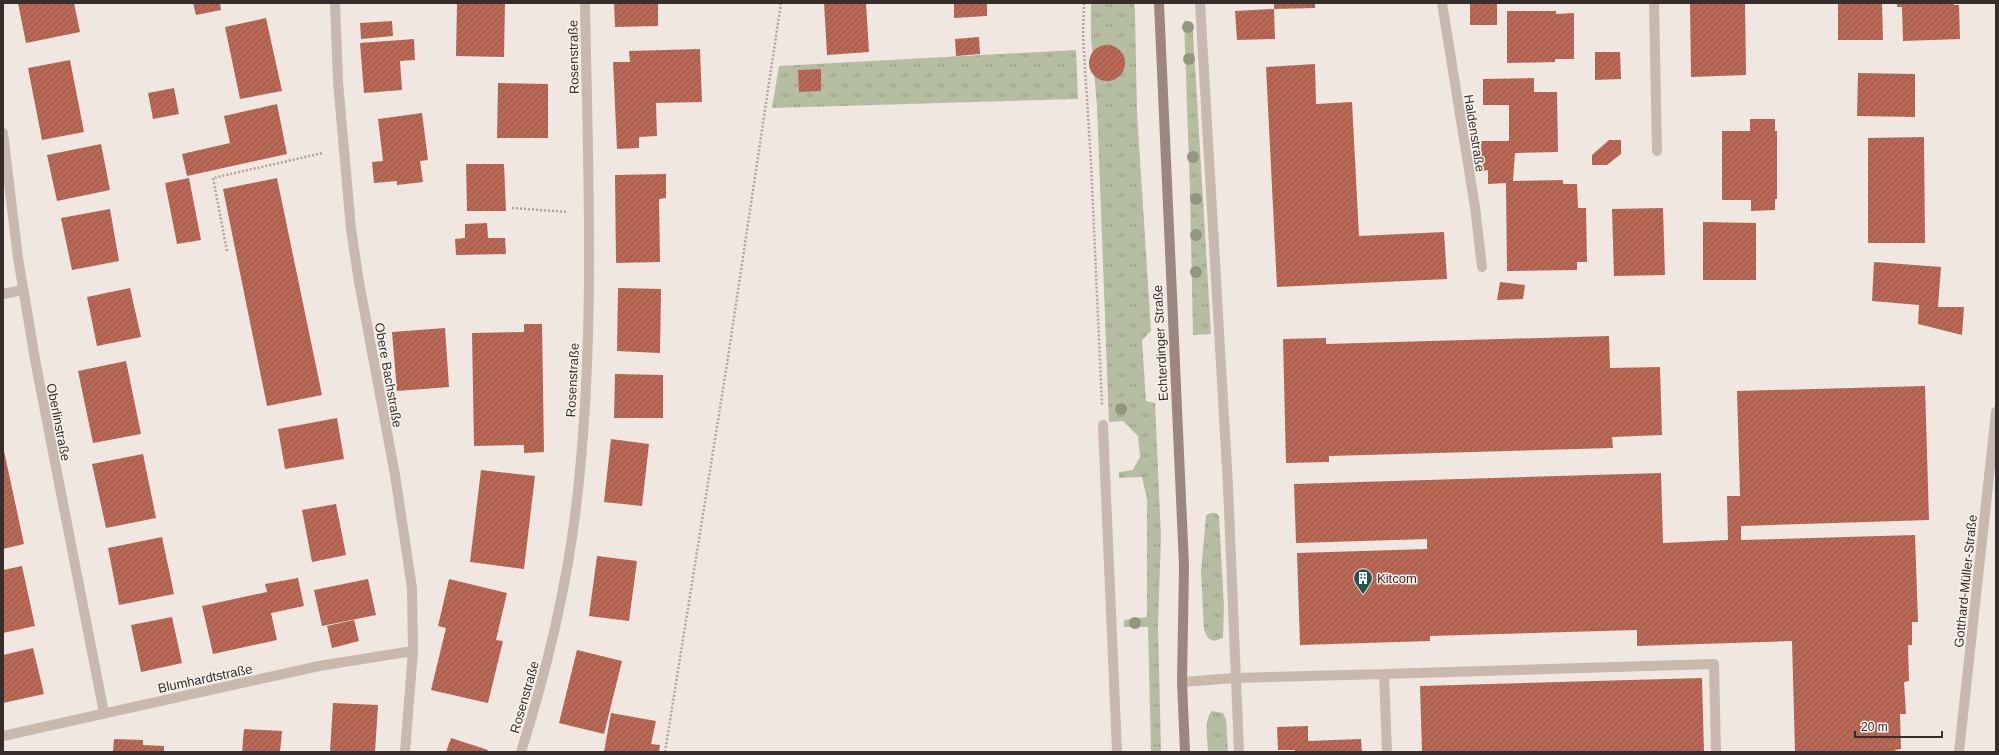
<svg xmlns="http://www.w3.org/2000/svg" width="1999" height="755" font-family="Helvetica,sans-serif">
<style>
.grass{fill:url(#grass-tufts)}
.building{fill:url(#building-hatch)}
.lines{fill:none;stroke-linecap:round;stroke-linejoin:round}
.path{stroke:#b3a297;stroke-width:2.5;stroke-dasharray:2 2;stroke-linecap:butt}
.service{stroke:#c8b8ad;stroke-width:10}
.minor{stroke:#c8b8ad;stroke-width:10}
.secondary{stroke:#9b877e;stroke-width:10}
.tree{fill:#949680}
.labels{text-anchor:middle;stroke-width:3;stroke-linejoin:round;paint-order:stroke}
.street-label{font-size:13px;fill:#372e2b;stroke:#f8f2ec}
.poi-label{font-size:13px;fill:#372e2b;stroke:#f8f2ec;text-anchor:start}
</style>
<defs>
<pattern id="grass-tufts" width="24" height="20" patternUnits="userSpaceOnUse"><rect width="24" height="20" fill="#b6bea1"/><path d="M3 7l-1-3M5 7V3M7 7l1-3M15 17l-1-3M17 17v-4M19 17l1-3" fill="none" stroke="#959b83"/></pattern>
<pattern id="building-hatch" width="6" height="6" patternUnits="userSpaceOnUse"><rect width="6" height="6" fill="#b96855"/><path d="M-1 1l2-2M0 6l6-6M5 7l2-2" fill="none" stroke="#975647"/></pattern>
</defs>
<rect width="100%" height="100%" fill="#f0e8e0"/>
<path class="grass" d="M1091,3H1134L1135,12L1137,113L1151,331L1142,340L1146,401L1155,403L1161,537L1158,625L1161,752H1151L1148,627H1124V620L1147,617V499L1142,477L1119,478V472L1133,470L1140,457L1138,436L1123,421L1109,422L1097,106L1091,37Z
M1184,20L1191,23L1193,32L1211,334L1193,335L1190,192Z
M1076,50L1078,99L772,108L779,66Z
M1211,513H1216L1219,516L1224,607L1223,638L1214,641L1208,638L1204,630L1201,572L1206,515Z
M1212,711L1223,713L1226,719L1228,752H1208C1208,739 1203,721 1212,711Z"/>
<path class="building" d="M18,3H74L80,32L26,43Z
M193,3H220L221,10L196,15Z
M457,3H505L504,57L456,56Z
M614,3H658V26L615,27Z
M824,3H866L869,52L827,55Z
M954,3H987V16L954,18Z
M1274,3H1315V8L1274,9Z
M1470,3H1497V25H1470Z
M1690,3H1745L1746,75L1691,77Z
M1838,3H1882L1883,40H1838Z
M1897,3H1954V5H1959L1960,39L1903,41L1902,7H1897Z
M1274,9L1275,39L1237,40L1235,11Z
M1507,11H1556V14L1574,13V59H1555V62L1507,63Z
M266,18L282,91L240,99L225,27Z
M392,21L393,36L361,39L360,23Z
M979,37L980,54L956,56L955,39Z
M414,39L415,60L400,61L402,90L364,93L360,43Z
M1089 63a18 18 0 1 1 36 0a18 18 0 1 1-36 0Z
M700,49L702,102L656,103L657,136L639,137V148L617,149L613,62H630L629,51Z
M1595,52H1620L1621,79L1595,80Z
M70,60L84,132L42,140L28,68Z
M1315,64L1316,104L1352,102L1359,236L1444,232L1447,279L1277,287L1266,67Z
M821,69V91L799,92L798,70Z
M1858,73L1915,74V117L1857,116Z
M1534,78V92H1557L1558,152L1515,153L1513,181L1563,180V184H1577L1578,208H1586L1587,262H1577V270L1507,271L1506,183L1488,184V170L1482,171L1481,141H1509V105H1483V79Z
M498,83L548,84V138H497Z
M174,88L179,114L153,119L148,93Z
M277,104L287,154L187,176L182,154L230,143L224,116Z
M422,113L428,160L420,161L423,182L397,185V181L374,183L372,162L383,161L378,119Z
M1750,119H1775V131H1777V199H1775V210L1751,211V200H1722V131H1750Z
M1924,137L1925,243H1868V138Z
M1609,140H1621V154L1607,165H1592V155Z
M101,144L110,190L57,201L47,155Z
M466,164H504L506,211H467Z
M666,174V198L659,199L660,262L616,263L615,175Z
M189,178L201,240L177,244L165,183Z
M277,178L322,395L267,406L223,189Z
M1663,208L1665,275L1614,276L1612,209Z
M110,209L119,261L72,270L61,218Z
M1703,222L1756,223V280H1703Z
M487,223L488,238H505L506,254L456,255L455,239L465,238V224Z
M1874,262L1941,267L1938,307H1964L1962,335L1918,324L1919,305L1872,301Z
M1500,282L1525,285L1523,299L1497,300Z
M130,288L141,337L97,346L87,297Z
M618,288L661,289L660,353L617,351Z
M524,324H542L544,452L524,453V445L474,446L472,333L524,332Z
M445,328L449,387L397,391L392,332Z
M1609,336L1610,368L1660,367L1662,435L1612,437L1613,448L1329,456V462L1286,463L1283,339L1326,338V344Z
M126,361L141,434L93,443L78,371Z
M615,374L663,375V418H614Z
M1925,386L1929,520L1741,526V540L1915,535L1918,622H1912V645H1908L1909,681L1904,682L1906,714H1900L1901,749L1895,750L1896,752H1795L1792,641L1637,646V630L1430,636V641L1300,645L1297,553L1427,549V539L1296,543L1294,484L1661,473L1663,543L1728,540L1727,496H1740L1737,391Z
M337,418L344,459L285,469L278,429Z
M611,439L649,444L642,506L604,502Z
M3,451H4L24,544L3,549Z
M143,454L156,518L106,528L92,464Z
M481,470L535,476L524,569L470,562Z
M336,504L346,555L312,562L302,510Z
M162,537L174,594L119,605L108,548Z
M597,556L637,561L629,621L589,616Z
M22,566L35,626L3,633V570Z
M298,578L304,606L271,613L277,640L213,654L202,606L267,592L265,584Z
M368,579L376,615L322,626L314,590Z
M449,579L507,593L496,640L503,641L488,703L431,690L446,628L438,626Z
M172,617L182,663L141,672L131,625Z
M354,620L359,641L332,648L327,626Z
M33,648L44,694L3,703V655Z
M577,650L622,661L604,734L559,723Z
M1702,678L1704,752H1422L1420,686Z
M333,703L378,705L375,752H330Z
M611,713L656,721L651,744L660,745L659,752H604Z
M1308,726V741L1361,739L1362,752H1295V750H1278L1277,727Z
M244,729L282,731L280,752H242Z
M451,738L488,750L487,752H446Z
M114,739L143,740V745L164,746V752H113Z"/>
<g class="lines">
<path class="path" d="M1084,3L1083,35L1091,163L1102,405
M512,208L568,212
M227,251L213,178L323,153
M665,752L727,364L781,3"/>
<path class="service" d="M3,294L23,290
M1103,425L1117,752
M1236,678L1384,674
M1387,752L1384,674L1714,664L1716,752"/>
<path class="minor" d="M335,3L338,82L351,229L359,282L395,475L412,588L413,651L405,752
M1200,3L1228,486L1239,752
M1442,3L1475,207L1482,267
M1654,3L1657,151
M3,133L18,258L36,365L104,713
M1182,682L1236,678
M3,736L319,666L413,651
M521,752C546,673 566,591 576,508C596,340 588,171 585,3
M1959,752L1996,412"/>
<path class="secondary" d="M1159,3L1184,566L1182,682L1185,752"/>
</g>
<g class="tree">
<circle cx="1188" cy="27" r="6"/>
<circle cx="1189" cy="59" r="6"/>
<circle cx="1193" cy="157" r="6"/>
<circle cx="1196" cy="199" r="6"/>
<circle cx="1196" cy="235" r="6"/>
<circle cx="1196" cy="272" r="6"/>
<circle cx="1121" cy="409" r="6"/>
<circle cx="1135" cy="623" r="6"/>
</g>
<defs>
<symbol id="building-pin" viewBox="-11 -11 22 30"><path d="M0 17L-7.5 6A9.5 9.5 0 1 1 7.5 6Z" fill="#245354" stroke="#f8f2ec"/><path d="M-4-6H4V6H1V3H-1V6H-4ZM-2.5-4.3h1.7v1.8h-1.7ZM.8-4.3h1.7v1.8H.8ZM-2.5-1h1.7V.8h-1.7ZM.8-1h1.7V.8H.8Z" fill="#fff"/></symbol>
</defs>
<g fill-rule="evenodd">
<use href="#building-pin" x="1352" y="567" width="22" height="30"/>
</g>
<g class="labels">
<g class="street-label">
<text transform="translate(573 57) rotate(-91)" y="5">Rosenstraße</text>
<text transform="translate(1475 133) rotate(81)" y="5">Haldenstraße</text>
<text transform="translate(1160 343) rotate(-93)" y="5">Echterdinger Straße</text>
<text transform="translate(389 375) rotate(80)" y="5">Obere Bachstraße</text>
<text transform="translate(572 380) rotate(-87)" y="5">Rosenstraße</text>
<text transform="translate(59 422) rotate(79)" y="5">Oberlinstraße</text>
<text transform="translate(1965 581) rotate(-84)" y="5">Gotthard-Müller-Straße</text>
<text transform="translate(205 678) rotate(-12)" y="5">Blumhardtstraße</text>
<text transform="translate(524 697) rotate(-74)" y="5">Rosenstraße</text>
</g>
<g class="poi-label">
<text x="1377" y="583">Kitcom</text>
</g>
</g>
<rect width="1999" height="755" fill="none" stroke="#372e2b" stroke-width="8"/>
<path d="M1855 731v6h87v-6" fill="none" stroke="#372e2b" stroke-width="2"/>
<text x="1861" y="731" font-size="12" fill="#372e2b" stroke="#f8f2ec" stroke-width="3" paint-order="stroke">20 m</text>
</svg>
